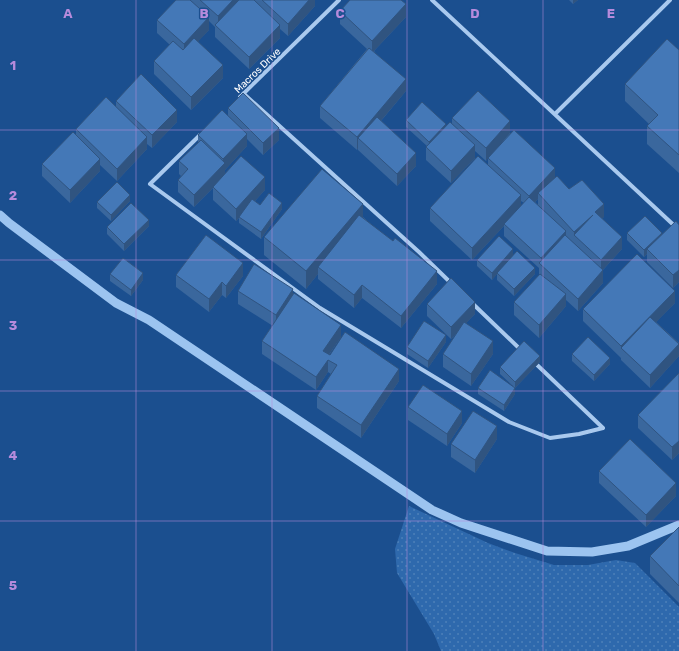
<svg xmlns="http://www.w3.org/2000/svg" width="679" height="651" font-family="Rubik,sans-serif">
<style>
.grass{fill:url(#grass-dots)}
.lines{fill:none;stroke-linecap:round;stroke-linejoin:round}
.stream{stroke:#9cc4f0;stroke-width:9}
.minor{stroke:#a9c9ee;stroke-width:4}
.wall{fill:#3a679d;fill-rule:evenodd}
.shaded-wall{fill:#305480}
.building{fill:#4478b7;stroke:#305480}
.grid{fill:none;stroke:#b68bdc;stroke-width:1;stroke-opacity:0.55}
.labels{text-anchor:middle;stroke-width:3;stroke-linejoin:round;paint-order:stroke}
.street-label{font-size:10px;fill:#fff;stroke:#1b4f8f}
.grid-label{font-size:13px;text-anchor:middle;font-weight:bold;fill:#b68bdc;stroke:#1b4f8f;stroke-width:3;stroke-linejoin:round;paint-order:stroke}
</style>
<defs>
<pattern id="grass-dots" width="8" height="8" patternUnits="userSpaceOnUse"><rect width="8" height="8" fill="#2e69ad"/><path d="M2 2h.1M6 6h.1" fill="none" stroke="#4d80b9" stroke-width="1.8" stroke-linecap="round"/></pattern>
</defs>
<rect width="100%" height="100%" fill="#1b4f8f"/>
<path class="grass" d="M409,506L488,543L515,553L554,565H588L616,560L635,563L679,607V651H441L434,634L397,573L395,549Z"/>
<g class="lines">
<path class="stream" d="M0,215L9,223L116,303L149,320L432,510L461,523L547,551L592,552L628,546L679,525"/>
<path class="minor" d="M432,0L679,230
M244,94L419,252L452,284
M240,97L339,0
M555,114L670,0
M200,135L150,184L320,308L509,422L550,438L579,434L603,428
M472,303L522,351
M534,362L603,428"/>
</g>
<path class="wall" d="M176,0H315V6L288,36L280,29V38L249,69L215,37V27L209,21V30L198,41L223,78L191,110L154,74V61L170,45L157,33V20Z
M569,0H578L573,4Z
M340,11L406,17L374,51L406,91L381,121L416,166L397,186L358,150V148L357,150L320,118V106L367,49L340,24Z
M679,50V173L647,144V126L649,124L625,101V84Z
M116,101L177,122L152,148L147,144V149L117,181L100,165V171L70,203L42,176V164L76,135V129L116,106Z
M228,108L279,140L263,155L247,139V146L225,170V174L265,190L255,201L260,205L282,209L261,239L239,223V218L236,221L213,200V188L194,207L178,192V180L181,176L179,174V161L198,143V135L228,116Z
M452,118L510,133L555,178L604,217L602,218L622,249L603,270V283L578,311L566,300V306L539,338L514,315V302L539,275V268L504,236V226L472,260L430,221V208L488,165V158L486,161L475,151V158L451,183L426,160V147L427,146L406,127V120L446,126L452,124ZM538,199V205L535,202ZM521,201L524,203L521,206Z
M130,201L111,221L97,208V202Z
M363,217L437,284L401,328L362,298L354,308L318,279V274L306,289L264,255V237Z
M679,225V282L673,288L647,262V254L644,257L627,240V233L662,235Z
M149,226L124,251L107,234V227Z
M513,255L535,274L514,296L497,280V274L492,280L477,266V260Z
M110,274L143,280L131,296L110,281Z
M176,275L243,276L226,298L222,295L209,312L176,287Z
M238,291L293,296L341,337L329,355L399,381L361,438L317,408V396L331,374L328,372L316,390L262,354V341L273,326L238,304Z
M675,303L656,322L679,343V356L650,388L621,360V358L583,321V309Z
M427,304L475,314L466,323L493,354L471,386L443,367V354L457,333L451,339L427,316Z
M446,342L428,368L407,354V347Z
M572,354L610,364L594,381L572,361Z
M540,362L515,388V394L504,411L478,394V388L513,386L500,374V367Z
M679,373V453L672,460L638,428V415Z
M408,407L462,423L447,446L408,420Z
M497,439L475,473L451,457V444Z
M599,471L676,496L646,527L599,483Z
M679,527V603L650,574V556Z"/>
<path class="shaded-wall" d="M233,0H244L218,27V16Z
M309,0H315V6L288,36V24Z
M573,0H578L573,4Z
M406,4V17L372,53V41Z
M209,17V30L184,57V44Z
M280,25V38L249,69V57Z
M223,65V78L191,110V97Z
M406,79V91L363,142L358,138V148L357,150V137Z
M177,110V122L152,148V135Z
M510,121V133L486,161V148Z
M446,124V130L429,148V142Z
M279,128V140L263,155V143Z
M247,134V146L225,170V176L194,207V195L223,165V159Z
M147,137V149L117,181V169Z
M475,145V158L451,183V171Z
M416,153V166L397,186V174Z
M100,159V171L70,203V190Z
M555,168V181L538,193V199L529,208V196Z
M265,177V190L240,217H239V218L236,221V209Z
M130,195V201L111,221V215Z
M521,195V208L504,224V226L472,260V248Z
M282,203V209L261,239V232Z
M363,204V221L318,267V274L306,289V271Z
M604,204V217L595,224V212Z
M593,215L574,235V245V232Z
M149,220V226L124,251V244Z
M566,231V244L541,266V258Z
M662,233V240L647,249V254L644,257V250Z
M622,237V249L601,272V260Z
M513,249V256L492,280V273Z
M243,263V276L226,298V286Z
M535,268V274L514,296V289Z
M603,270V283L578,311V299Z
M679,270V282L673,288V275Z
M437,271V284L401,328V316Z
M143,273V280L131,296V290Z
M222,282V295L209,312V299Z
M362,285V298L354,308V295Z
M293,289V301L276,328V315Z
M675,291V303L626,353L621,348V358V346Z
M566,294V306L539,338V325Z
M475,302V314L451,339V327Z
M341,325V337L323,363V351Z
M446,335V342L428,368V361Z
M493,341V354L471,386V374Z
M679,344V356L650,388V375Z
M540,356V362L515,388V394L504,411V405L515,388V382Z
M610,358V364L594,381V375Z
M328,360V372L316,390V377Z
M399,369V381L361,438V425Z
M462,411V423L447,446V434Z
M497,426V439L475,473V460Z
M679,441V453L672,460V447Z
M676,483V496L646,527V515Z"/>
<path class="building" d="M176,0H190L209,17L184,44L157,20Z
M200,0H233L218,16Z
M239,0H254L280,25L249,57L215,25Z
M262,0H309L288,24Z
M350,0H401L406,4L372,41L340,11Z
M194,38L223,65L191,97L154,61L173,41L183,50Z
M667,39L679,50V155L647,126L658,115L625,84Z
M369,48L406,79L357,137L320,106Z
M141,74L177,110L152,135L116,101Z
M478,91L510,121L486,148L452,118Z
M243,93L279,128L263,143L228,108Z
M106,97L147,137L117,169L76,129Z
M422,102L446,124L429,142L406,120Z
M222,110L247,134L223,159L198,135Z
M377,117L416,153L397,174L358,138Z
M450,122L475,145L451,171L426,147Z
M514,130L555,168L529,196L488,158Z
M73,132L100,159L70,190L42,164Z
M201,140L225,163L194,195L178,180L188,169L179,161Z
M241,156L265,177L236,209L213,187Z
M478,156L521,195L472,248L430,208Z
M322,169L363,204L306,271L264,237Z
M557,176L569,189L582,180L604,204L595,212L622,237L601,260L574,235L593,215L574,232L538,193Z
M117,182L130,195L111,215L97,202Z
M269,193L282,203L261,232L239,217L252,199L260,205Z
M529,197L566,231L541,258L504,224Z
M131,203L149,220L124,244L107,227Z
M359,215L393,241L395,238L437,271L401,316L362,285L354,295L318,267Z
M645,216L662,233L644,250L627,233Z
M676,221L679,225V270L673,275L647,249Z
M206,235L243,263L226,286L222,282L209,299L176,275Z
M565,235L603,270L578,299L539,263Z
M499,236L513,249L492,273L477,260Z
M517,251L535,268L514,289L497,273Z
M637,254L675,291L621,346L583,309Z
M123,258L143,273L131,290L110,274Z
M254,264L293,289L276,315L238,291Z
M540,274L566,294L539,325L514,302Z
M451,278L475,302L451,327L427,304Z
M294,293L341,325L323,351L330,355L345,332L399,369L361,425L317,396L337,365L328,360L316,377L262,341Z
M650,317L679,344L650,375L621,348Z
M424,321L446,335L428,361L407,347Z
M464,322L493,341L471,374L443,354Z
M588,337L610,358L594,375L572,354Z
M524,341L540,356L515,382L500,367Z
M490,370L515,388L504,405L478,388Z
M679,373V441L672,447L638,415Z
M423,385L462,411L447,434L408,407Z
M473,411L497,426L475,460L451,444Z
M630,439L676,483L646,515L599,471Z
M679,527V586L650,556Z"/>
<path class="grid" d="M136,0V651M272,0V651M407,0V651M543,0V651M0,130H679M0,260H679M0,391H679M0,521H679"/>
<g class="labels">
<g class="street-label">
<text transform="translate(257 70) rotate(-44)" y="4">Macros Drive</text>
</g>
</g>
<g class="grid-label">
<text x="68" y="18">A</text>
<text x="204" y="18">B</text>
<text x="340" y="18">C</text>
<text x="475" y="18">D</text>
<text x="611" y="18">E</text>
<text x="13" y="70">1</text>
<text x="13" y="200">2</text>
<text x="13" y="330">3</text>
<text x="13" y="460">4</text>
<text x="13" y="590">5</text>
</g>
</svg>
